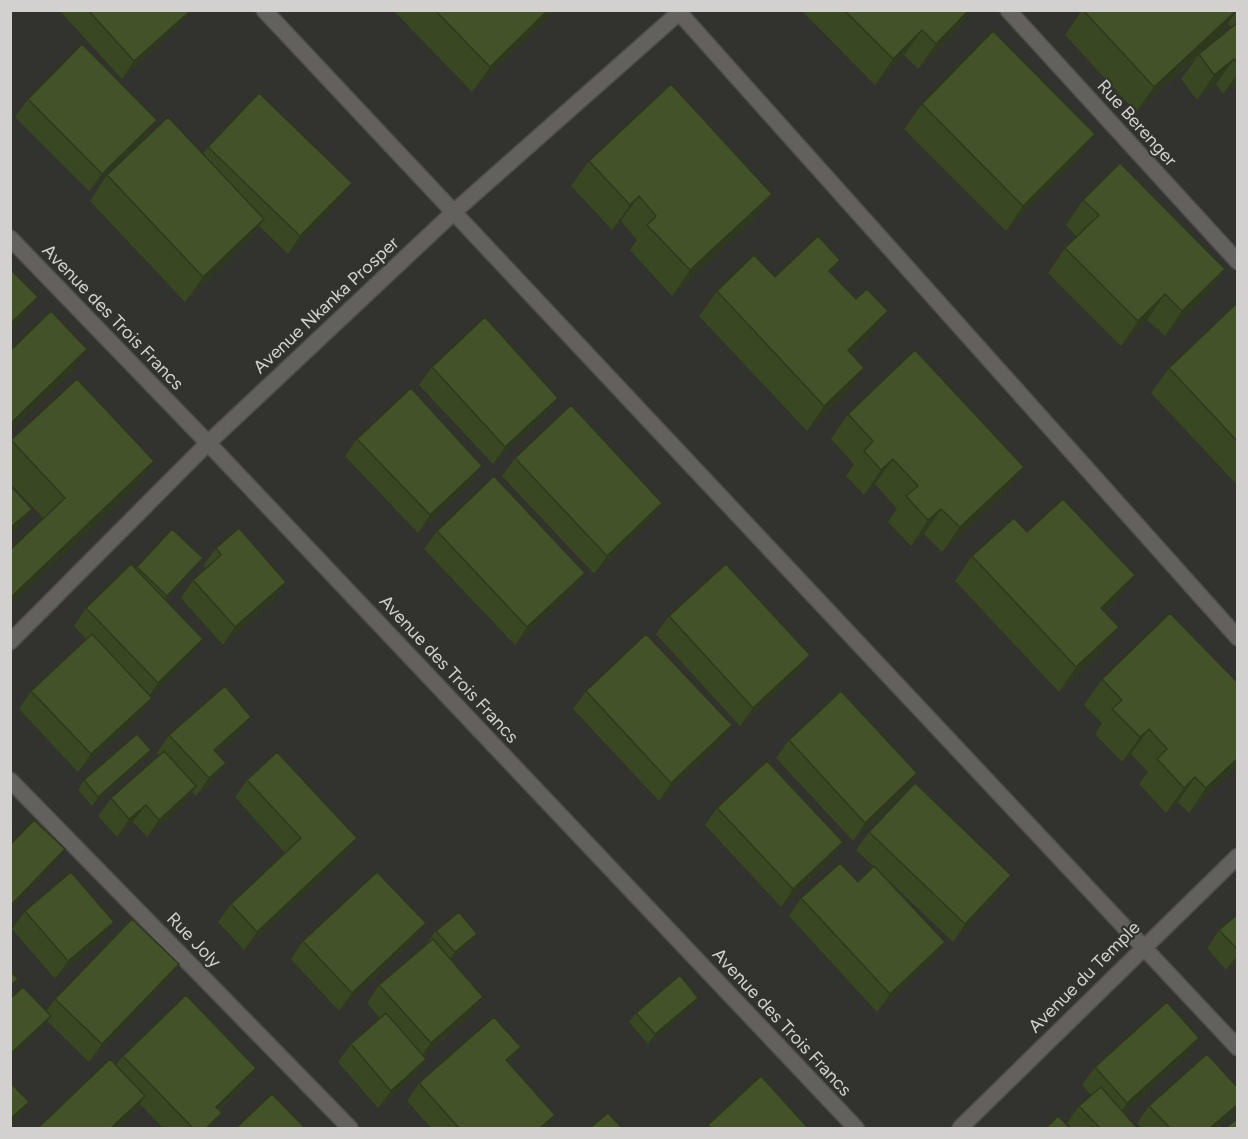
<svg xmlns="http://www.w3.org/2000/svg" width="1248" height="1139" font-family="Figtree,sans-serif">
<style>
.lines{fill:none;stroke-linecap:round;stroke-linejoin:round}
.minor-casing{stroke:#4e4d4a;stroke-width:18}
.minor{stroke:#62615e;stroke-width:15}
.wall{fill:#3a4723;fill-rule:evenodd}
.shaded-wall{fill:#2f391d}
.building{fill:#435229;stroke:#2f391d;stroke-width:1.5}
.labels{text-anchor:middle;stroke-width:4.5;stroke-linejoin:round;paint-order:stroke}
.street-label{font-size:18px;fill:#d2d1cf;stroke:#32322e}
</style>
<rect width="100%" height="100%" fill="#32322e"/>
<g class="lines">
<defs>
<path id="minor" d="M264,10L1238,1048
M677,10L1238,638
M1008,10L1238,262
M10,238L208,443L856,1128
M10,642L208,443L455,211L682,10
M10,780L350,1128
M960,1128L1238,856"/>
</defs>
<use href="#minor" class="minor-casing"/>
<use href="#minor" class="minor"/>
</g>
<path class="wall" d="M59,10H188L189,12L176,29L122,79Z
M393,10H554L549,17L472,92Z
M801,10H971L957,30L918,69L904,55L875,85Z
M1082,10H1238V82L1223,94L1216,84L1197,100L1181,79L1198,56L1136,112L1065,35ZM1228,24L1231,28L1204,50L1220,35Z
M28,99L157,120L144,138L89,191L15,117Z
M922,104L1077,159L1006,231L904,129Z
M208,147L339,201L288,254L259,226L246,244L185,302L90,201L107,175L203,154Z
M589,161L772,194L754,219L672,296L630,250L637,240L621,221L612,230L571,186Z
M1083,200L1225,269L1208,294L1165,336L1147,320L1121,346L1048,273L1065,248L1077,237L1066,225Z
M831,273L870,336L852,354L847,393L807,431L699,316L717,291Z
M1238,302V486L1151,393L1169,368Z
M432,367L558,398L545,416L493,464L419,385Z
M848,414L1006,492L942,552L924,534L911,546L888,522L897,509L875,484L864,495L846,476L854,464L831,439Z
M357,439L470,484L418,533L345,456Z
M11,440L137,486L44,519L10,483V441Z
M515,458L662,503L650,521L594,574L502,476Z
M437,531L573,591L515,645L424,549Z
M1027,532L1117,600L1105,612L1101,653L1059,692L955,581L972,556Z
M216,548L274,600L223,645L181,598L193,580L206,569L203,566Z
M137,567H196L166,600L191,657L150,696L152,698L139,716L78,772L19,709L31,691L87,640L74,626L86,608Z
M669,616L810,655L797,673L740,726L656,634Z
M1102,679L1238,766L1189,813L1178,802L1166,813L1139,784L1148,772L1131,754L1122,762L1095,734L1102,723L1084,705Z
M586,691L720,743L659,801L573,709Z
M239,734L218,753L226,763L214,781L196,796L192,792L184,804L147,837L133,822L117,837L98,816L111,798L159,755L157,753L169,735Z
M789,740L917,773L905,791L853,841L776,758Z
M151,750L145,759L92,806L78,790L84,780Z
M247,780L357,838L345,856L244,950L218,922L231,904L285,853L235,797Z
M717,808L843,842L831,860L781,907L705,825Z
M869,832L998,893L953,942L886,878L945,942L932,960L877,1012L789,916L801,898L858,882L874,867L856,850Z
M25,911L101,940L55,979L12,929Z
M1238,914V960L1226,970L1207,948L1219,930Z
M436,931L471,943L451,959L483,997L471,1014L424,1056L426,1059L414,1077L378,1108L338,1062L351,1044L380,1018L367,1003L379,985L430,941L429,940Z
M303,941H413L339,1011L291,959Z
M179,964L166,982L89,1062L47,1021L44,1026L46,1011L55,999Z
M692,1007L648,1044L629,1022L636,1013Z
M123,1056L256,1068L243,1086L219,1110L212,1128H163L140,1104L133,1114L116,1065Z
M1187,1056L1124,1113L1137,1128H1071L1067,1123L1079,1106L1091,1095L1082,1085L1095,1067Z
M509,1064L555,1115L546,1128H431L407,1101L419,1083Z
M1149,1106L1233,1115L1218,1128H1141L1137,1123Z"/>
<path class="shaded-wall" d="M548,10H554L549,17L472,92L490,67Z
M969,10H971L957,30L918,69L936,44Z
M1237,10L1220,35L1136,112L1154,87Z
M189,12L176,29L122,79L134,61Z
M922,30L904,55L875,85L893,59Z
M1234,59L1216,84L1197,100L1214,75Z
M1238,73V82L1223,94Z
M157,120L144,138L89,191L102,174Z
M1095,134L1077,159L1006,231L1023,206Z
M352,183L339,201L288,254L300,236Z
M772,194L754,219L672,296L690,270Z
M639,196L621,221L612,230L630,205Z
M264,219L246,244L185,302L203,277Z
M840,260L822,285L829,271Z
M1225,269L1208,294L1165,336L1182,311Z
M1165,294L1147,320L1121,346L1138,321Z
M38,297L20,322L10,332V324Z
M888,311L870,336L830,375L848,350Z
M87,349L70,374L10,432V424Z
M864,368L847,393L807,431L824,406Z
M558,398L545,416L493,464L505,447Z
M893,459L875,484L864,495L881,470Z
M154,461L137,486L10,606V598Z
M482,466L470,484L418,533L430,515Z
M1024,467L1006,492L942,552L960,527Z
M662,503L650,521L594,574L607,556Z
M32,509L20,527L10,535V528Z
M941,509L924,534L911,546L928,520Z
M203,558L196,567L161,605L167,596Z
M585,573L573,591L515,645L527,627Z
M1135,575L1117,600L1083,633L1101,608Z
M286,582L274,600L223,645L235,627Z
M1119,627L1101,653L1059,692L1076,667Z
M203,639L191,657L146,701L158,683Z
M810,655L797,673L740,726L753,708Z
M152,698L139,716L78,772L91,754Z
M251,717L239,734L202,768L214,750Z
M732,725L720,743L659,801L671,783Z
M1149,729L1131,754L1122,762L1140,737Z
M151,750L145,759L92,806L98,797Z
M1238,758V766L1189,813L1206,788Z
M226,763L214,781L196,796L209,778Z
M917,773L905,791L853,841L865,823Z
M1195,777L1178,802L1166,813L1184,788Z
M196,786L184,804L147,837L159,820Z
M146,805L133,822L117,837L129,819Z
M357,838L345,856L244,950L257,932Z
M843,842L831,860L781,907L793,889Z
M65,849L52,867L10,910V906Z
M1011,875L998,893L953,942L965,924Z
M114,922L101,940L55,979L68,961Z
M426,923L413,941L339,1011L352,993Z
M477,934L471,943L448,962L455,952Z
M945,942L932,960L877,1012L890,994Z
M1238,954V960L1226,970Z
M179,964L166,982L89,1062L102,1044Z
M483,997L471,1014L418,1061L431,1043Z
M698,998L692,1007L648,1044L655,1034Z
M51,1016L44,1026L10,1058V1054Z
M1199,1038L1187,1056L1115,1121L1127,1103Z
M521,1047L508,1065L506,1060Z
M426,1059L414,1077L378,1108L391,1091Z
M256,1068L243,1086L203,1125L216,1107Z
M145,1096L133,1114L117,1128H111Z
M29,1102L17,1120L10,1125V1119Z
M1238,1104V1109L1233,1115L1218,1128H1210Z
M222,1113L212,1128H206Z
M555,1115L546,1128H540Z"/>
<path class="building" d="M88,10H188L189,12L134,61Z
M435,10H548L490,67Z
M844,10H969L936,44L922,30L893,59Z
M1083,10H1237L1154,87Z
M1238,22V64L1234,59L1214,75L1199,54Z
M993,31L1095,134L1023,206L922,104Z
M82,44L157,120L102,174L28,99Z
M671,84L772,194L690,270L647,225L656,216L639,196L630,205L589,161Z
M259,93L352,183L300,236L208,147Z
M168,117L264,219L203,277L107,175Z
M1120,163L1225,269L1182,311L1165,294L1138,321L1065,248L1099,215L1083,200Z
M818,236L840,260L829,271L856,299L867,289L888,311L848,350L864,368L824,406L717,291L754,255L775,277Z
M10,269L38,297L10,324Z
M1238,302V442L1169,368Z
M51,311L87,349L10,424V351Z
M485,317L558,398L505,447L432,367Z
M915,350L1024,467L960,527L941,509L928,520L906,496L918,486L893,459L881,470L864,451L873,441L848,414Z
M77,379L154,461L10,598V550L65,498L11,440Z
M411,388L482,466L430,515L357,439Z
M571,405L662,503L607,556L515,458Z
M494,476L585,573L527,627L437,531Z
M10,485L32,509L10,528Z
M1063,499L1135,575L1101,608L1119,627L1076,667L972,556L1014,518L1027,532Z
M239,528L286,582L235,627L193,580L221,555L216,548Z
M172,529L203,558L167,596L137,567Z
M131,564L203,639L158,683L86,608Z
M726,564L810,655L753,708L669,616Z
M1170,613L1238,683V758L1206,788L1195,777L1184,788L1157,759L1167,749L1149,729L1140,737L1112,709L1122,700L1102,679Z
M92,634L152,698L91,754L31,691Z
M646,634L732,725L671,783L586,691Z
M225,686L251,717L214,750L226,763L209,778L169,735Z
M841,691L917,773L865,823L789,740Z
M137,734L151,750L98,797L84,780Z
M164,751L196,786L159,820L146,805L129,819L111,798Z
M277,752L357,838L257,932L231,904L301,838L247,780Z
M767,761L843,842L793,889L717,808Z
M915,783L1011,875L965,924L869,832Z
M10,812L14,816L10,819Z
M34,820L65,849L10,906V845Z
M840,863L858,882L874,866L945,942L890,994L801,898Z
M71,872L114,922L68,961L25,911Z
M377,872L426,923L352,993L303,941Z
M459,912L477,934L455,952L436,931Z
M1238,914V950L1219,930Z
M132,919L179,964L102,1044L55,999Z
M433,939L483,997L431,1043L379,985Z
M10,971L18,979L10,986Z
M680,975L698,998L655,1034L636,1013Z
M23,987L51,1016L10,1054V999Z
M186,995L256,1068L216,1107L222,1113L206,1128H193L123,1056Z
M1167,1002L1199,1038L1127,1103L1095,1067Z
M386,1013L426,1059L391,1091L351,1044Z
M494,1017L521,1047L506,1060L555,1115L540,1128H459L419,1083Z
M1207,1054L1238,1088V1104L1210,1128H1170L1149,1106Z
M110,1059L145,1096L111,1128H38Z
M761,1076L808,1128H711L708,1125Z
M10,1082L29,1102L10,1119Z
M1101,1087L1137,1128H1100L1079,1106Z
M272,1094L305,1128H236Z
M608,1113L622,1128H590Z
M1058,1116L1070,1128H1046Z
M1238,1118V1128H1226Z"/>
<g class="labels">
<g class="street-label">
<text transform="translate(1137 123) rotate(48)" y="6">Rue Berenger</text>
<text transform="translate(326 305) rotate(-43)" y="6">Avenue Nkanka Prosper</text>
<text transform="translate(113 317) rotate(46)" y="6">Avenue des Trois Francs</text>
<text transform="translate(449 669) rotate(47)" y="6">Avenue des Trois Francs</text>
<text transform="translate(194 940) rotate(46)" y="6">Rue Joly</text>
<text transform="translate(1084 977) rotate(-45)" y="6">Avenue du Temple</text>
<text transform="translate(782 1022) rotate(47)" y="6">Avenue des Trois Francs</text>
</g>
</g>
<rect width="1248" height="1139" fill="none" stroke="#d2d1cf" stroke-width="24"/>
</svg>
